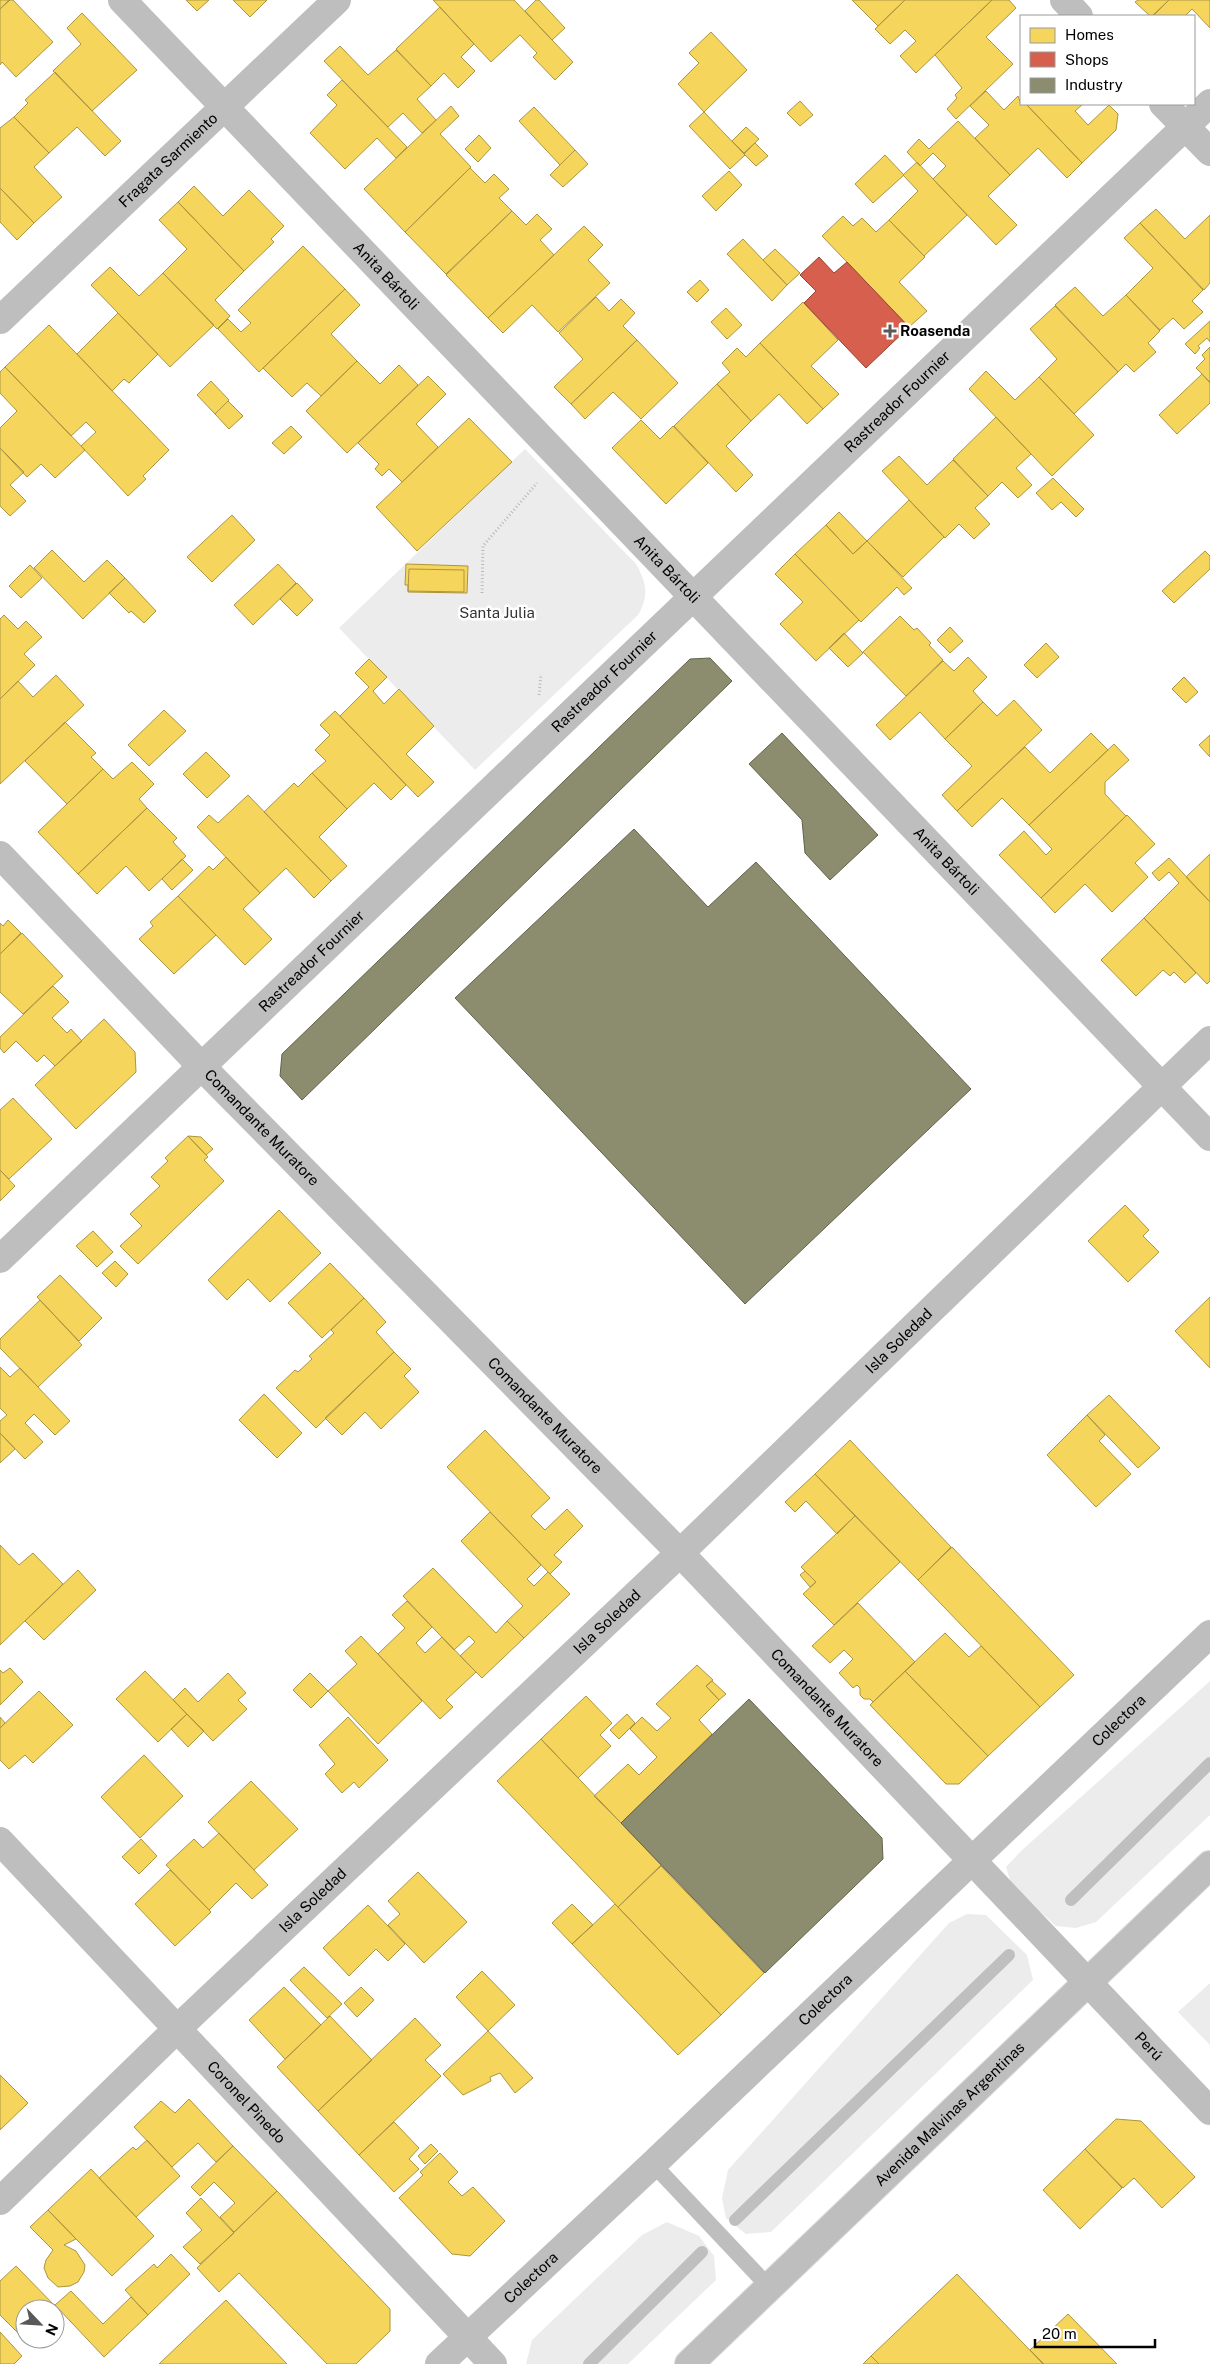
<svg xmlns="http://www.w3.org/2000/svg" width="1210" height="2364" font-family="'Public Sans',sans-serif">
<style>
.green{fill:#ececec}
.homes{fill:#f6d55c;stroke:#ac9540}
.shops{fill:#d6604d;stroke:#964336}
.industry{fill:#8c8c6e;stroke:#62624d}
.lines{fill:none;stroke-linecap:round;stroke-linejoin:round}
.stream{stroke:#bfbfbf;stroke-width:12}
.primary-casing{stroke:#dbdbdb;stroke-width:30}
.path{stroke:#b9b9b9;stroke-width:3;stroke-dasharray:1 2.5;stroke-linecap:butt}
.service{stroke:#bebebe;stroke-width:16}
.minor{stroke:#bebebe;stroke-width:28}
.primary{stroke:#bebebe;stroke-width:28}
.poi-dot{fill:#595959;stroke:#fff;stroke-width:2}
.labels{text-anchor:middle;stroke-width:5;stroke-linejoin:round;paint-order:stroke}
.street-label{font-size:15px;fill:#000;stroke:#fff}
.poi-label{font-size:15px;font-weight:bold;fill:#000;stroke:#fff;text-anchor:start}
.park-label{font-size:15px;fill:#333;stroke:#fff}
</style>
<rect width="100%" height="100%" fill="#fff"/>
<path class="green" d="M525,449L636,564C647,583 649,596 638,615L475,770L339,628Z
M1210,1681V1815L1096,1922L1076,1928L1056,1926L1012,1886L1006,1867L1021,1851Z
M967,1914L986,1915L1027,1955L1033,1980L771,2232L746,2234L726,2218L722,2198L728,2170L949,1923Z
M1210,1983V2045L1178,2012Z
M667,2222L699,2236L714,2256L716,2280L628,2364H526L532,2340L642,2235Z"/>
<path class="homes" d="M0,0H10L0,9Z
M9,0H13L53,42L16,77L2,62L0,65V9Z
M186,0H209L197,11Z
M233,0H267L250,17Z
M433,0H514L573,62L555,80L533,57L537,53L520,35L491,62Z
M536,0H539L565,28L552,40L525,11Z
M852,0H905L878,26Z
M905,0H992L916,73L900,56L916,41L905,30L890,44L875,29Z
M992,0H1009L1016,8L986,37L1013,64L956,119L947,109L957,98L955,95L962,88L935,55Z
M1138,0H1169L1153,16H1150L1135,2Z
M1169,0H1210V28L1192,9L1185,16H1152Z
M440,7L474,44L461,57L475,71L458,88L444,73L431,86L396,49Z
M82,13L137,70L92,111L53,71L81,44L67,28Z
M711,32L747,70L704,112L678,84L699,63L689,53Z
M340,46L368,75L396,50L431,86L417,99L436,120L422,133L403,113L388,127L324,61Z
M55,72L121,141L105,156L77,127L49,153L14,117L28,103L25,100Z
M342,80L407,147L396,158L377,138L345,169L310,133L337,105L327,95Z
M986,91L1004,110L1018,96L1021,104H1026L1082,163L1067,178L1038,148L1010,175L975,138L989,125L970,106Z
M800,101L813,115L800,126L787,113Z
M1026,104H1083L1075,111L1088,125L1109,105L1118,114L1116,130L1082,163Z
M451,106L459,116L440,134L471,167L405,232L364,189Z
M534,107L575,150L560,165L519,121Z
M704,112L745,155L730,169L689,126Z
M14,117L49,153L34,167L62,197L34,223L0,188V128Z
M958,121L1010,175L988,196L1017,225L996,245L933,179L946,166L933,153L920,166L907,152L919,139L929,149Z
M746,127L759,139L744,153L732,141Z
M479,135L491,148L478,162L465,149Z
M755,143L768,156L756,166L744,154Z
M575,150L588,164L563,187L550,175Z
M885,155L904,175L873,203L855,184Z
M917,162L967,215L924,256L889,220L918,191L903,175Z
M470,168L485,183L494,174L509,189L499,198L512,211L446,274L405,232Z
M729,171L742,185L716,211L702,196Z
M194,186L223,216L249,190L284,226L271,239L274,242L244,271L178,202Z
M0,188L34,223L17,240L0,222Z
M178,202L244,271L215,300L230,316L217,329L163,273L187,249L159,220Z
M1156,209L1185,239L1210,215V283L1204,290L1140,223Z
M512,211L526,225L537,214L552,229L540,240L554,255L488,318L446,275Z
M843,216L853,226L862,218L876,232L889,220L925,257L899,282L927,311L909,327L822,236Z
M1140,223L1203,290L1192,301L1203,312L1184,329L1173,318L1160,330L1126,295L1153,268L1124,238Z
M584,226L603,245L588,260L610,283L558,332L532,305L503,333L488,318Z
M743,239L787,285L772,301L727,254Z
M303,246L345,289L259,372L218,329L228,319L241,332L251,323L238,310Z
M775,249L800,273L787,285L763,260Z
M110,267L139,296L163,273L214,325L170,367L91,285Z
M700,280L709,290L697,302L687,292Z
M1075,287L1103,316L1126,295L1160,331L1148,343L1156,352L1134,372L1126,364L1118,372L1055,305Z
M345,289L360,305L331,334L357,361L321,396L307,383L292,397L263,368Z
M596,297L609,311L621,299L635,313L623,326L637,340L571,404L554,387L583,359L559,333Z
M803,302L838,340L811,366L839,394L823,409L760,343Z
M1055,306L1118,372L1074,414L1039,377L1057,359L1030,329Z
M726,308L742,325L727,339L711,322Z
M118,313L158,354L129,383L124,379L112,391L77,354Z
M1210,321V342L1207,338L1198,346L1200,348L1195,354L1185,344Z
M49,325L169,450L143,476L146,479L128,496L81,446L96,432L86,422L71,436L5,367Z
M637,340L678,383L641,419L613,392L585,419L571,404Z
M760,343L823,409L807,424L779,394L751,421L717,384L730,372L722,363L737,348L746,357Z
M1210,347V382L1196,368L1205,359L1202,355Z
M357,361L380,384L399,365L418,385L347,453L306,411Z
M5,367L85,450L55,478L41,464L27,477L0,448V428L17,411L0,393V372Z
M986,371L1015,400L1039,377L1094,435L1052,476L969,389Z
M1202,374L1210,383V403L1177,434L1159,415Z
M428,376L446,394L416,424L438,447L402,482L389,469L382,476L375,469L379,464L358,443Z
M211,381L229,400L215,414L197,395Z
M717,384L751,421L726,446L753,475L736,492L674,426Z
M228,401L243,416L229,429L215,414Z
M996,417L1031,454L1016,468L1032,485L1018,498L1002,482L988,496L953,459Z
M469,418L512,462L417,551L376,507Z
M641,420L660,439L673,426L708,463L666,504L612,448Z
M291,426L302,437L284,454L272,443Z
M0,448L24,472L10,485L26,501L10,516L0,506Z
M899,456L927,485L953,460L988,496L975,508L990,524L974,539L959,524L945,538L882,471Z
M1053,478L1084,509L1076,517L1061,502L1052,510L1036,493Z
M909,500L944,537L903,577L867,541Z
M839,512L867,541L853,554L826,525Z
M232,515L255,540L212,582L187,557Z
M826,525L853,554L867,541L912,588L904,595L897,587L861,622L795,554Z
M52,550L84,582L107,560L125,578L83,619L34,568Z
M1205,551L1210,556V569L1174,603L1162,591Z
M795,554L859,620L816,661L780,624L803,602L775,574Z
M278,564L296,583L253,625L234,605Z
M406,564L468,566L467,593L408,592V585H405Z
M30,565L42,578L21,598L9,586Z
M409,569L464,570V592L408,591Z
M125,578L156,611L144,623L131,611L129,613L109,593Z
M297,583L313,600L297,616L280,599Z
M4,615L18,629L26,621L42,637L24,654L35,665L0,699V619Z
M900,616L914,630L917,628L931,643L929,645L943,660L906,696L863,652Z
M950,627L963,641L950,653L937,640Z
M844,633L863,653L848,667L829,648Z
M1046,643L1059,657L1037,678L1024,665Z
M968,657L987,677L973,691L983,702L945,739L920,712L890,740L876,725L943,661L954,671Z
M369,659L387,677L373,691L384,704L399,689L434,726L406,754L434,782L418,797L340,716L369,687L355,673Z
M56,675L84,705L0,784V699L18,681L33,697Z
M1184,677L1198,692L1186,703L1172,689Z
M1014,700L1042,730L957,811L942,795L972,766L945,739L983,702L997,716Z
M164,710L186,731L149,766L128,745Z
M335,711L406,785L391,800L374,783L347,809L312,773L326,761L315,750L330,735L320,725Z
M65,722L96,753L91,757L103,769L67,804L25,761Z
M1091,733L1108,750L1029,825L1002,798L972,827L957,811L1025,747L1050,773Z
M1210,735V757L1199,745Z
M1114,744L1129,760L1105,782V794L1126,816L1041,898L999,855L1024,831L1046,855L1052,849L1029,825Z
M206,752L230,776L207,798L183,774Z
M132,762L154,784L139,799L147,808L78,874L38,832L103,769L113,779Z
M312,773L347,809L319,837L347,866L331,881L264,812L294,783L298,787Z
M248,795L331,881L314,898L286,868L260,893L197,827L209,815L218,823Z
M147,808L177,838L173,842L186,856L149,891L126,866L97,894L78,874Z
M1127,815L1155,844L1135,863L1148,877L1112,912L1085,884L1055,913L1041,898Z
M1210,854V902L1186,877Z
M226,857L260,893L243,909L272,939L245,965L178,896L209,866L213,870Z
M1169,858L1210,902V981L1207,984L1144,918L1179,883L1169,872L1159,881L1152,873Z
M182,859L193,870L172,890L162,879Z
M178,896L216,935L174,974L139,939L153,926L150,922Z
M1144,918L1196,973L1185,983L1174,972L1170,976L1163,970L1136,996L1101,960Z
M8,920L21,933L0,954V923L3,926Z
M22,933L63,976L23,1014L0,992V954Z
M53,986L69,1002L52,1018L67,1033L71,1029L82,1041L55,1066L44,1055L37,1062L16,1041L4,1053L0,1048V1037Z
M104,1019L135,1052L136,1072L76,1129L35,1085Z
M13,1098L52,1139L9,1179L0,1170V1110Z
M188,1136L201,1137L213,1149L206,1155Z
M188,1136L208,1157L204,1160L224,1181L138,1264L120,1246L142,1226L130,1214L160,1186L151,1177L168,1161L165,1158Z
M0,1170L15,1186L0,1201Z
M1125,1205L1149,1230L1143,1236L1159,1252L1128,1282L1088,1241Z
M279,1210L321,1253L270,1302L248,1279L227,1300L208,1280Z
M93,1231L113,1252L97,1267L76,1246Z
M115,1261L128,1274L116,1287L102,1273Z
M330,1263L364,1298L322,1338L288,1303Z
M60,1275L102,1318L79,1341L37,1297Z
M1210,1297V1368L1175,1331Z
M364,1298L386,1322L376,1332L394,1352L316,1428L276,1388L295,1370L298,1372L312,1359L309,1356L334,1333L331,1330Z
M40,1300L82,1345L38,1387L0,1348V1339Z
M394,1352L411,1369L404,1376L419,1392L381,1429L365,1412L342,1435L325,1418Z
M0,1367L10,1377L20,1368L70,1421L55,1435L34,1414L25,1423L43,1442L25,1459L0,1433V1421L7,1415L0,1408Z
M264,1394L302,1433L277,1458L239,1420Z
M1109,1395L1160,1448L1138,1468L1087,1415Z
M1087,1415L1105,1435L1099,1441L1131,1474L1096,1507L1047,1455Z
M485,1430L550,1498L531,1516L545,1530L567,1509L583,1526L554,1555L562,1562L550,1574L447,1467Z
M0,1433L15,1449L0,1463Z
M850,1440L951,1547L918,1580L815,1474Z
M815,1474L855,1516L837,1534L806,1501L795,1512L785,1502Z
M490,1512L541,1565L527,1579L534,1586L548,1572L570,1594L524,1638L507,1621L523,1606L461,1541Z
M855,1516L900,1562L834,1625L803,1594L816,1582L801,1567Z
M0,1545L19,1565L33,1553L63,1584L0,1645Z
M952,1547L1074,1675L1040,1707L918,1580Z
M433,1568L496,1633L507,1621L524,1638L482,1678L460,1656L475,1642L469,1636L454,1650L403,1596Z
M78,1570L96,1590L44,1640L25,1621Z
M805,1571L816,1582L810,1587L800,1575Z
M407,1601L432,1627L416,1643L425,1653L442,1637L476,1672L446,1700L453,1707L440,1719L378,1654L405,1628L392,1615Z
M858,1603L915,1662L873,1702L870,1699H864L860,1695V1688L857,1685L853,1688L839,1673L853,1659L844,1650L830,1663L812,1646Z
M945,1633L969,1657L981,1646L1040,1707L988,1756L905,1671Z
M361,1636L422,1701L378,1744L328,1691L357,1664L345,1651Z
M697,1665L713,1680L706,1686L719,1700L699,1720L712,1734L621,1823L594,1796L628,1764L639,1775L657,1757L630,1729L642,1717L657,1731L671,1718L656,1704Z
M10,1668L23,1682L0,1705V1670L3,1673Z
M145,1671L187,1714L158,1742L116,1699Z
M905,1671L988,1756L959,1784H946L870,1705Z
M228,1673L246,1693L238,1700L247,1709L213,1741L173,1700L185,1688L198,1702Z
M310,1673L328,1691L311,1708L293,1690Z
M712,1681L726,1694L719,1700L706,1686Z
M39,1691L73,1725L33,1763L25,1755L9,1769L0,1760V1728Z
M586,1696L612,1723L600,1735L611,1746L578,1778L541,1739Z
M187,1714L204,1731L188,1747L171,1729Z
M627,1714L635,1723L619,1739L610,1730Z
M0,1717L5,1723L0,1728Z
M348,1717L388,1760L359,1788L354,1782L342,1793L325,1774L335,1764L319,1745Z
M541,1739L661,1865L618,1907L497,1781Z
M144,1755L183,1796L140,1838L101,1797Z
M251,1781L298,1829L254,1870L208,1822Z
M219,1833L268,1885L252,1899L236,1883L209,1910L166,1865L194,1839L203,1848Z
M141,1839L157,1856L139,1874L122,1857Z
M661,1866L764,1973L721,2015L618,1907Z
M170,1870L211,1912L175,1946L135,1904Z
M418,1872L467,1922L424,1963L388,1925L400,1914L388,1901Z
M572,1904L593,1925L572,1944L552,1923Z
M615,1904L721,2015L678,2055L572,1944Z
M368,1905L405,1944L388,1961L376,1949L349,1976L323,1948Z
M304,1967L342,2004L327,2018L290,1980Z
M482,1971L515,2005L488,2031L456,1997Z
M284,1987L321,2025L285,2059L249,2020Z
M361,1987L374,2000L357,2017L344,2003Z
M330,2016L372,2060L318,2111L277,2067Z
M415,2018L441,2045L425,2060L441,2076L359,2155L318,2111Z
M488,2031L533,2078L515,2093L500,2073L490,2077L491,2081L463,2095L443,2074Z
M0,2075L28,2103L0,2130Z
M189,2099L233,2146L216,2162L198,2143L172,2167L134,2127L161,2101L175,2113Z
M1116,2119L1141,2121L1195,2177L1162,2208L1134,2178L1123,2188L1085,2149Z
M394,2122L419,2148L409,2159L419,2169L394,2192L359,2155Z
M147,2140L180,2176L136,2217L99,2178L133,2147L136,2150Z
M431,2144L438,2151L425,2164L418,2156Z
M233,2146L277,2191L234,2232L220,2217L235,2203L214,2182L200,2196L191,2187Z
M1085,2149L1122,2188L1080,2229L1043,2190Z
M440,2153L458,2172L448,2182L462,2196L473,2187L505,2221L470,2256L452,2254L399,2198L423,2175L420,2172Z
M91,2169L154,2236L112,2276L48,2210Z
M277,2191L390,2309V2331L356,2364H327L239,2273L219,2292L197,2268Z
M201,2198L234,2233L200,2264L183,2247L202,2230L186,2213Z
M48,2210L76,2239L64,2245L76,2251L85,2265L84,2272L78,2282L70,2286L58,2287L48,2278L44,2268L46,2260L53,2250L30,2227Z
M171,2254L190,2274L148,2315L125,2290L154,2264L157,2268Z
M16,2266L57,2308L25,2309L24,2339L0,2315V2281Z
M957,2274L1043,2364H879L871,2356Z
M71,2291L103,2324L131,2297L148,2315L104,2357L55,2305Z
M226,2300L287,2364H159Z
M1068,2314L1117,2364H1044L1030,2350Z
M0,2332L22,2356L14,2364H0Z
M871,2356L879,2364H863Z"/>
<path class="shops" d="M819,257L834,273L847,262L909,327L866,368L804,303L816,291L800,275Z"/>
<path class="industry" d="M710,658L732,681L302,1100L280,1076L282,1054L690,659Z
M782,733L878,835L830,880L805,853L802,820L749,764Z
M634,829L708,907L756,862L971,1089L745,1304L455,998Z
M749,1699L882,1838L883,1859L765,1973L621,1823Z"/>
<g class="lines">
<path class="stream" d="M1071,1900L1210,1763
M735,2220L1009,1955
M589,2364L702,2252"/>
<defs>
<g id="primary">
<path id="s8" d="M689,2364L1210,1865"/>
</g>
</defs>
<use href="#primary" class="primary-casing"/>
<path class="path" d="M482,593L483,546L537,483
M539,695L541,674"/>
<path class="service" d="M653,2164L769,2287"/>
<g class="minor">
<path id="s1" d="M122,0L1210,1137"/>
<path d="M1064,0L1079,16"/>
<path d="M1163,104L1210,152"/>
<path id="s2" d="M0,320L337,0"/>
<path id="s3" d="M0,855L202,1067L680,1553L1210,2111"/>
<path id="s4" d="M0,1259L1210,103"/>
<path id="s5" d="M0,1841L493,2364"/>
<path id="s6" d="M0,2201L178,2028L680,1553L1210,1040"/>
<path id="s7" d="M439,2364L653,2164L1210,1634"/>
</g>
<use href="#primary" class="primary"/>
</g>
<path class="poi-dot" d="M887.5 323.5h5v5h5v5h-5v5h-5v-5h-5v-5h5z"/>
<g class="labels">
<g class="street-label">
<text dy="5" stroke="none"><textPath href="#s2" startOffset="232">Fragata Sarmiento</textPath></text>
<text dy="5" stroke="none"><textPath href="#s1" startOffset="382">Anita Bártoli</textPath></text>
<text dy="5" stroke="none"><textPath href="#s4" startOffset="1241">Rastreador Fournier</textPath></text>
<text dy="5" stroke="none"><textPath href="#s1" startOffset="788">Anita Bártoli</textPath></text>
<text dy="5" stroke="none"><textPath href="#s4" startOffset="836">Rastreador Fournier</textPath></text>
<text dy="5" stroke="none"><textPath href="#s1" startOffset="1192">Anita Bártoli</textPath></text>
<text dy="5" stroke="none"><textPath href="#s4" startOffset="431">Rastreador Fournier</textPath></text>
<text dy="5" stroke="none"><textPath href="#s3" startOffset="378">Comandante Muratore</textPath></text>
<text dy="5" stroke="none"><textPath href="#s6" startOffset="1244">Isla Soledad</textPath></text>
<text dy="5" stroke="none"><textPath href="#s3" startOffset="782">Comandante Muratore</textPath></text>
<text dy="5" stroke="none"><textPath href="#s6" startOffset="839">Isla Soledad</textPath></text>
<text dy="5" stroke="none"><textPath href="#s3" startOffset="1188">Comandante Muratore</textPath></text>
<text dy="5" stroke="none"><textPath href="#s7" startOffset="936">Colectora</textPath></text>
<text dy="5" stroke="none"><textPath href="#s6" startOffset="434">Isla Soledad</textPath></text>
<text dy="5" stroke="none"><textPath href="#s7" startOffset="531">Colectora</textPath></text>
<text dy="5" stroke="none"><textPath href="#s3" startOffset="1655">Perú</textPath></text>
<text dy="5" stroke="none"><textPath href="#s5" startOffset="359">Coronel Pinedo</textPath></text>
<text dy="5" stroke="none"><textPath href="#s8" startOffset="361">Avenida Malvinas Argentinas</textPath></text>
<text dy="5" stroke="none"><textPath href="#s7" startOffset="126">Colectora</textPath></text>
</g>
<g class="poi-label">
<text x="900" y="336">Roasenda</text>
</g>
<g class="park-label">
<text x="497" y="618">Santa Julia</text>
</g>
</g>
<rect x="1020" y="15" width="175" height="90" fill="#ffffff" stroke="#999999"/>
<rect x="1030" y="28" width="25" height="15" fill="#f6d55c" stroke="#999999"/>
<text x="1065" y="40" font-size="15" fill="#000000">Homes</text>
<rect x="1030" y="52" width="25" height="15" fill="#d6604d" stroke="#999999"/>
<text x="1065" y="65" font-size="15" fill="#000000">Shops</text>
<rect x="1030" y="78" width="25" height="15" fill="#8c8c6e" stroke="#999999"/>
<text x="1065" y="90" font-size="15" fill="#000000">Industry</text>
<g transform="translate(40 2324) rotate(115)"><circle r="24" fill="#ffffff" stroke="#999999"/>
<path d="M0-4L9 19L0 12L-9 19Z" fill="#595959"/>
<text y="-8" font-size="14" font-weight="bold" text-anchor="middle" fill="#000000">N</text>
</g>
<path d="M1035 2339v8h120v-8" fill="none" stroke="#000000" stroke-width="2.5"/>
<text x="1042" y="2339" font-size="15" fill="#000000" stroke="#ffffff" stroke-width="4" paint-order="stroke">20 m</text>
</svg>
